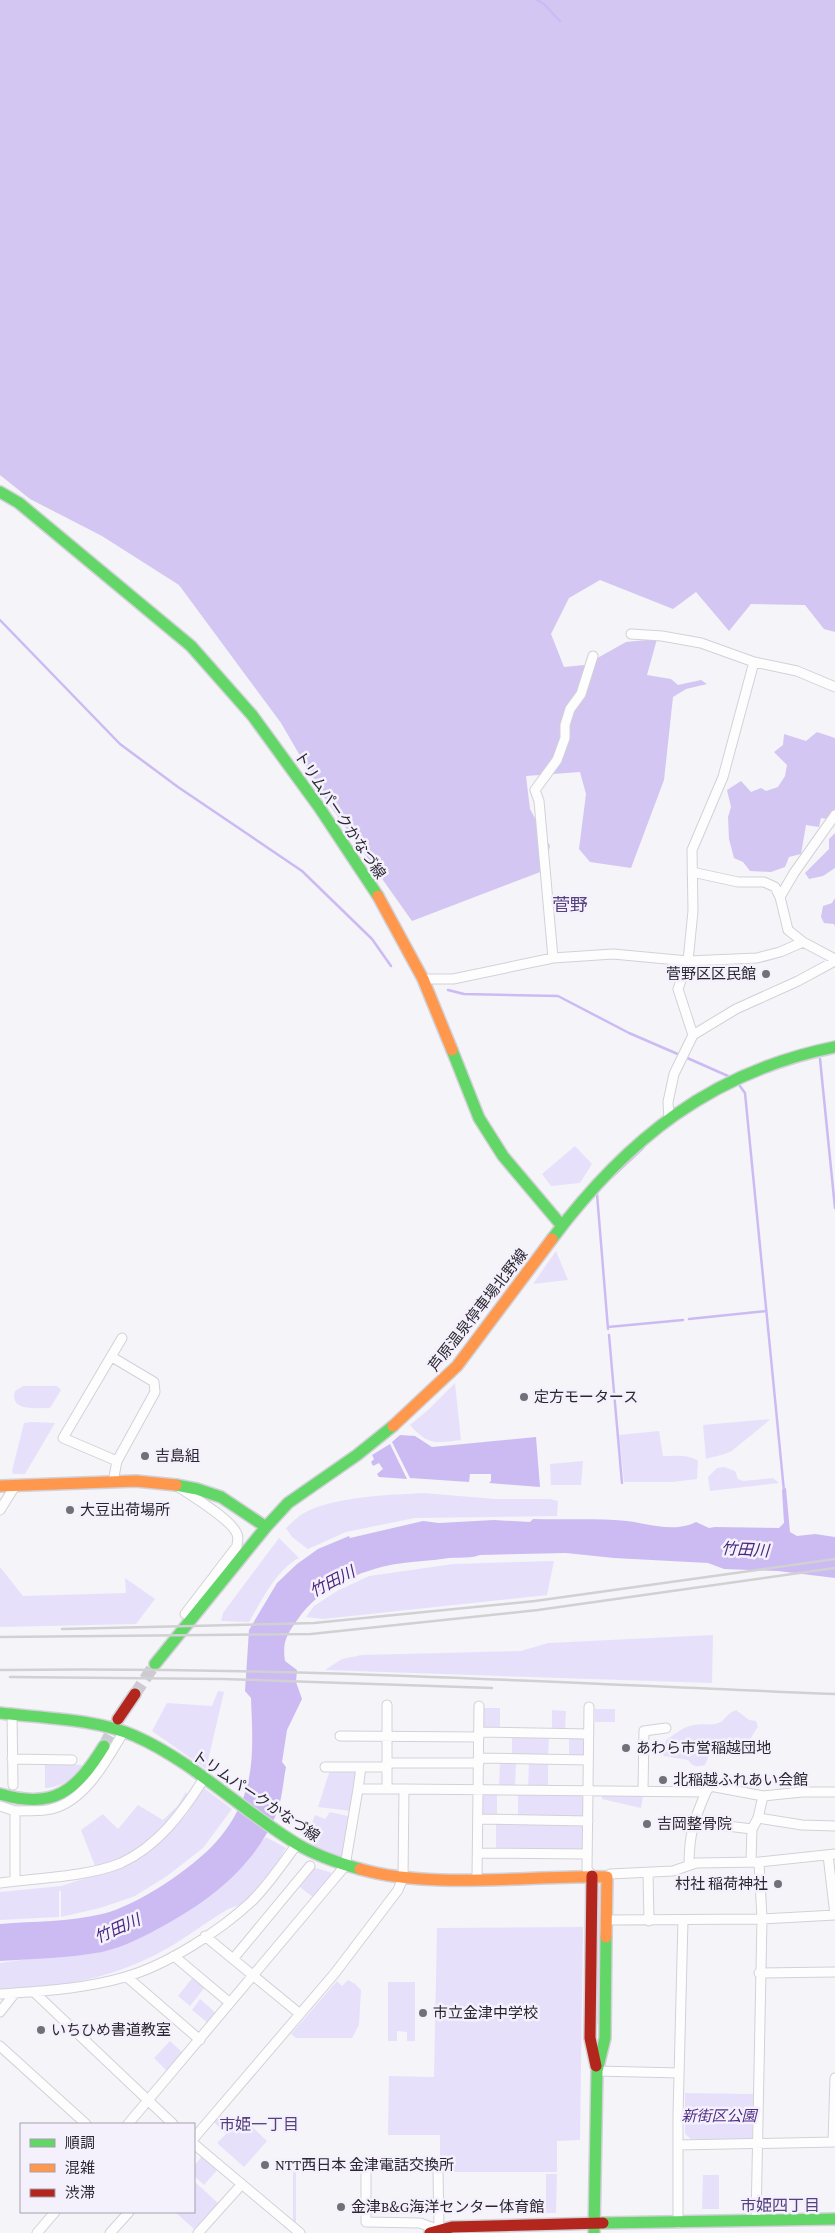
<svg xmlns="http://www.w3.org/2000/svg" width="835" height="2233" font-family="'Crimson Pro','Noto Sans JP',serif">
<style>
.green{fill:#e7e0fb}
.forest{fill:#d3c6f2}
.water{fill:#ccbbf3}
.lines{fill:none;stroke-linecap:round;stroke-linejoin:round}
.stream{stroke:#ccbbf3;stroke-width:2.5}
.secondary-tunnel{stroke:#cccbd1;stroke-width:12;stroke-dasharray:12 6;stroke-linecap:butt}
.street-casing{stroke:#d2d1d8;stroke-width:11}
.fast-casing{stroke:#d2d1d8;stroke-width:14}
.slow-casing{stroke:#d2d1d8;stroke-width:14}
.jam-casing{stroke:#d2d1d8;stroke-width:14}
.street{stroke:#fefdfe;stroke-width:9}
.fast{stroke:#63d668;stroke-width:11}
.slow{stroke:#ff974d;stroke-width:11}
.jam{stroke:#b3261e;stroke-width:11}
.rail{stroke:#d1d0d3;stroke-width:2.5}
.poi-dot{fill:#716f77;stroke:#f4f1fc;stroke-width:2}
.labels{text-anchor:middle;stroke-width:5;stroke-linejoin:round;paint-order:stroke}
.street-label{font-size:15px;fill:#2a2731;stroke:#f4f1fc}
.poi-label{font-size:15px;fill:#2a2731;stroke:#f4f1fc;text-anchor:start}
.park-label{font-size:15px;font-style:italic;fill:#4f2d85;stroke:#f4f1fc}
.water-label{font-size:16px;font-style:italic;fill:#48257d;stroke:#f4f1fc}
.neighbourhood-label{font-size:16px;fill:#55417e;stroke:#f4f1fc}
.quarter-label{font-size:18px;fill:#55417e;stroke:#f4f1fc}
</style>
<rect width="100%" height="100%" fill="#f5f4f9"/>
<path class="green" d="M575,1146L592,1164L580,1183L551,1186L542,1174Z
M556,1251L568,1280L533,1284Z
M455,1383L461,1440C435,1443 429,1446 410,1425L428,1410Z
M23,1386H57L61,1390L50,1408C37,1408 9,1412 15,1391Z
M770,1419C769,1421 737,1447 733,1450C726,1455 715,1456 706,1459L703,1425Z
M31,1422L55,1423L25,1474H13L12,1471L24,1423Z
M659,1431L663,1456C674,1456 689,1454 698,1461L697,1479L672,1482H624L619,1435Z
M583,1461L581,1485H551L550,1464Z
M724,1467L735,1471L738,1479L743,1481L773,1478L779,1483L710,1491L708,1477L717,1468Z
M424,1493L495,1499H550L558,1501L557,1516L415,1518L346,1532L308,1549L292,1537L286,1528C292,1523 298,1516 304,1513C335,1496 390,1495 424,1493Z
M279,1538L299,1558C276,1570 262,1600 249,1622L221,1621L223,1613Z
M554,1561L547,1595L323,1619L306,1617L314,1606L337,1591L369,1576L453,1564Z
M0,1567L23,1596L126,1593L125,1578L155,1599L136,1624L0,1627Z
M713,1635L712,1683L325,1670L342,1659L362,1655L521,1651L548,1643Z
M218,1691L224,1692L206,1769L152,1731L167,1703L212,1706Z
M481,1708H500V1730H481Z
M595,1709H615V1722H595Z
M552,1710L566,1711L565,1729H552Z
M736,1710L749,1720L756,1721L758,1727C753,1732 750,1744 743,1746C722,1752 716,1736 705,1765C696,1767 693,1767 688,1760L664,1756L662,1753L666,1740C674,1735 684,1726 694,1725C702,1723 710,1726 718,1723C726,1721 725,1714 736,1710Z
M512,1736H549L548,1757L512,1756Z
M569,1738H585L584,1757H569Z
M500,1763H516L515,1788H499Z
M529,1763H548V1788H528Z
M45,1764L83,1765C74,1778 62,1787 45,1788Z
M330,1770L358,1773L351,1811L318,1807Z
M204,1788L232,1809L203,1848L167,1876L135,1896L100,1908L61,1917V1891H59V1917L0,1920V1892L61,1886L118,1868L148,1853L186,1815Z
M186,1792L189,1798C172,1821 149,1847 122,1859C113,1862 104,1864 95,1866L81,1830L103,1814L118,1829L138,1805L163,1820L178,1805Z
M481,1794L497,1795V1815H480Z
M518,1795L584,1796L583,1817H518Z
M602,1795L643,1796L641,1808L602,1799Z
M330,1812L352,1817L343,1859L326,1854L312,1844L316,1836L309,1831L315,1815L325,1819Z
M496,1823L582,1824V1851L496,1850Z
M266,1837L286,1848C278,1861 261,1893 249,1901C242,1906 232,1906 225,1911C205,1923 187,1937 168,1948C111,1980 63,1986 0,1991V1963L57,1955L219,1881Z
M315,1868L330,1872L332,1876L314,1898L300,1887Z
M598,1885L601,1886L603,2024H593Z
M583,1927L580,2140L557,2141V2172H440V2135H388L389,2076L434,2077L437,1928Z
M193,1977L205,1987L190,2006L178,1996Z
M348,1980L355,1984L361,1990L359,2025L352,2038H296L291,2034L337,1981L342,1986Z
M388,1982H415V2041H407V2032L397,2031V2041H388Z
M200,1999L216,2013L208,2023L192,2010Z
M170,2041L183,2053L167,2071L154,2058Z
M685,2093L753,2094L752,2140L691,2139L685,2134Z
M220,2115L237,2130L246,2121L267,2141L244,2167L217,2143L226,2134L214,2122Z
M203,2155L219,2168L204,2185L194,2176V2166Z
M293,2161H296V2223L293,2220Z
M546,2174H557L556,2213H546Z
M703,2175H719V2209H702Z
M194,2181L218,2203L194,2229L175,2212H194Z"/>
<path class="forest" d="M0,0H835V632L824,629L805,605L751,604L729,631L696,592L673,609L600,580L569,598L551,634L564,667L585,665L626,642L657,639L647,675L671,679L678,685L701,680L707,684L686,689L673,697L664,780L631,868L590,862L579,849L586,794L580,772L526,776L530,809L550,846L543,871L412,921L324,797L281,723L179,585L102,536L30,499L0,475Z
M817,732L835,738V809L827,819L821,818L819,827L806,825L801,854L789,857L785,867L771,872L750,871L743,862L734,858L729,839L728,817L731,807L727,790L741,781L751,792L761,788L766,791L778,787L785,776L787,765L774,752L783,745L784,734L806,741Z
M835,833V868L823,876L809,879L805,873L829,849V839Z
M835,898V927L834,924L824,923L821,917L823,906L832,903Z"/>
<path class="water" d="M400,1435L415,1436L432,1447L536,1437L540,1487L489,1483L491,1481V1474H470L469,1482L410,1478L392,1442Z
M390,1444L407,1479L379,1477L377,1474L383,1469L379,1463L373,1466L371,1462L374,1459L372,1455Z
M786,1488L790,1532L797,1536L815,1534L835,1537V1578L778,1571L724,1569L708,1563L614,1558L566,1553L480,1555C470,1559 460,1557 449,1558C432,1561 414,1561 396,1564C360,1570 318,1589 298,1619C287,1634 282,1642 285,1661L297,1670L296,1682L302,1699L287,1730L282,1762L286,1767C283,1782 282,1801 276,1815C254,1866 212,1899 165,1925C145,1936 124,1947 102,1952C68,1958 34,1959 0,1961V1924C34,1921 69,1922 102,1914C137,1906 193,1868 216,1842C228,1829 240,1809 245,1793C255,1764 252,1728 251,1698L245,1691L249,1630L277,1583L297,1564L318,1549L349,1536L350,1538L423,1521L439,1523L494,1520L530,1522L533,1519C564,1520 596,1518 627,1521C650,1524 674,1533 696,1522L709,1528L715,1527L779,1528L784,1523L782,1490Z"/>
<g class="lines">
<path class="stream" d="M537,0L544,4L560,21
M0,620L120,744L178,787L302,871L372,939L391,966
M448,990L464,994L558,996L629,1033L680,1055
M685,1057L728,1076
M820,1059L835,1208
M737,1082L745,1093L784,1491
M612,1177L643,1148
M597,1194L608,1329
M689,1319L766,1311
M608,1327L683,1320
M609,1335L622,1483"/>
<path class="secondary-tunnel" d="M135,1694L155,1664
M104,1746L118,1719"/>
<defs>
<path id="street" d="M631,634L662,636L701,643L754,662L797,671L835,687
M692,872L738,882H764L775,887L780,897L788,930L803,942L835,959
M780,897L794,873L835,815
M553,958L539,801L535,790L557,760L565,738V725L570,709L581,694L593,656
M423,979H453L553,958L613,954L688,961L757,958L780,952L803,942
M693,1035L678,989L688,961L693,911L692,850L723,777L754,662
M669,1119L668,1102L674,1074L693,1035L736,1009L798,981L835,961
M112,1357L154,1382L155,1392L117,1461
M113,1482L117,1461L63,1438L122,1338
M180,1488C192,1496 232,1520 237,1534C239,1538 237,1542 237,1546L185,1614
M0,1510L15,1486
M387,1705V1789
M589,1707L587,1869L592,1876
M12,1714L13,1785
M479,1732L589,1734
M340,1736L479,1737
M479,1758L588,1760
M12,1759L72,1760
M387,1763H479
M325,1767H387
M358,1789L361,1767
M643,1790L644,1731L666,1728
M706,1792L710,1786L763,1796
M0,1806L15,1811V1881
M15,1811C27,1810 40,1812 51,1809C85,1802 108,1758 124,1731
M758,1818L802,1825L835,1826
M478,1819L588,1821
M694,1822L752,1829
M478,1853L587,1854
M828,1855L835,1915
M751,1861L752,1829L758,1818L763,1796L802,1792H835
M648,1873L649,1921
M607,1877L610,1874L673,1871L696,1863L759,1862L835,1854
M477,1878L479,1706
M0,1883C37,1878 87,1877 121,1863C158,1846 182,1813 203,1780
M607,1920L762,1919L835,1915
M205,1936L300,2014
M174,1956L230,2003
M233,1959L310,1866
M759,1973L835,1972
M127,1977L200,2040
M34,1992L173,2124
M0,1994C42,1991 84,1989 125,1977C167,1965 220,1931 252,1901C269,1884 283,1863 297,1844
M0,2012L15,1993
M0,2046L86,2124
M597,2071L679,2073
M128,2124L345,1866L358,1789H404
M194,2138L335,1973L398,1890L403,1878L404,1789L706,1792C694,1820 689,1834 689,1865
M833,2142L835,2078
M194,2144L300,2233
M678,2145L835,2142
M366,2171V2222L420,2223L439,2230L438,2172
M756,2221L762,1919L759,1862
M678,2223V2115L683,1920
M37,2233L55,2212
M110,2233L129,2212
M198,2233L242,2184"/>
<path id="fast" d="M0,492L19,503L191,646L252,715L319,807L378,896
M452,1050L479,1118L503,1156L562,1226
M552,1239C627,1139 711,1072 835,1047
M176,1485L197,1489L221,1497L266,1527
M155,1664L266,1527L288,1503L357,1455L393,1426
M0,1713C41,1718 98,1719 135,1736C194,1762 242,1811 297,1844C317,1856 338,1863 360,1869
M0,1794C54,1810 76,1791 104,1746
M603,2223L835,2219
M594,2233L597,2071L605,2038L606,1937"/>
<path id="slow" d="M378,896L423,979L452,1050
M393,1426L457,1366L552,1239
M0,1486L136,1481L176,1485
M360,1869C433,1890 531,1875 607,1877L606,1937"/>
<path id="jam" d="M118,1719L135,1694
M592,1876L590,2038L596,2066
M430,2233L452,2227L603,2223"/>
</defs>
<use href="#street" class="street-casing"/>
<use href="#fast" class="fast-casing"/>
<use href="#slow" class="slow-casing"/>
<use href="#jam" class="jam-casing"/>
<use href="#street" class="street"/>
<use href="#fast" class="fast"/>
<use href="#slow" class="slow"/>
<use href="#jam" class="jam"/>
<path class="rail" d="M62,1629L314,1623L344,1620L535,1601L835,1559
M0,1637L311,1634L538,1610L835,1568
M0,1670C278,1666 557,1683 835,1694
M10,1677L223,1679L492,1688"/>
</g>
<g class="poi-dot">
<circle cx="766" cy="974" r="5"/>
<circle cx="524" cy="1397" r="5"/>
<circle cx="145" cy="1456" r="5"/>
<circle cx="70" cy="1510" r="5"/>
<circle cx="626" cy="1748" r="5"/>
<circle cx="663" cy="1780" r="5"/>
<circle cx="647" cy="1824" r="5"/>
<circle cx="778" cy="1884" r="5"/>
<circle cx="423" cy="2013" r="5"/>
<circle cx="41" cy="2030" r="5"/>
<circle cx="265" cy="2165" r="5"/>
<circle cx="341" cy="2207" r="5"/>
</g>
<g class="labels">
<g class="street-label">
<text transform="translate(340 815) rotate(56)" y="5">トリムパークかなづ線</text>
<text transform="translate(478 1310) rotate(-52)" y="5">芦原温泉停車場北野線</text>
<text transform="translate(256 1796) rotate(34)" y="5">トリムパークかなづ線</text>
</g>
<g class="poi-label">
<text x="756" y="979" text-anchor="end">菅野区区民館</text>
<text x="534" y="1402">定方モータース</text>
<text x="155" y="1461">吉島組</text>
<text x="80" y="1515">大豆出荷場所</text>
<text x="636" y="1753">あわら市営稲越団地</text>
<text x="673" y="1785">北稲越ふれあい会館</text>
<text x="657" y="1829">吉岡整骨院</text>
<text x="768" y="1889" text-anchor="end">村社 稲荷神社</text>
<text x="433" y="2018">市立金津中学校</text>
<text x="51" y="2035">いちひめ書道教室</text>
<text x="275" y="2170">NTT西日本 金津電話交換所</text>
<text x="351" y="2212">金津B&amp;G海洋センター体育館</text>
</g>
<g class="park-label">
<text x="719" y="2121">新街区公園</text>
</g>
<g class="water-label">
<text transform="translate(745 1549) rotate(3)" y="6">竹田川</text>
<text transform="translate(332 1581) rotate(-27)" y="6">竹田川</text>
<text transform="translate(117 1928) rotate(-24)" y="6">竹田川</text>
</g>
<g class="neighbourhood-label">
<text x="259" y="2130">市姫一丁目</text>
<text x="780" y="2211">市姫四丁目</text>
</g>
<g class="quarter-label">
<text x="570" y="911">菅野</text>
</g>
</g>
<rect x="20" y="2123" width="175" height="90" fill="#f4f1fc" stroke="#a3a0ab"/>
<rect x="30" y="2139" width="25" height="8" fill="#63d668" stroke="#a3a0ab"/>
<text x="65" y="2148" font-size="15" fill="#2a2731">順調</text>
<rect x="30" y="2164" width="25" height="8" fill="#ff974d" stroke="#a3a0ab"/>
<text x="65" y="2173" font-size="15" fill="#2a2731">混雑</text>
<rect x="30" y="2189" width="25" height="8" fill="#b3261e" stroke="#a3a0ab"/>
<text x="65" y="2198" font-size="15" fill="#2a2731">渋滞</text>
</svg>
